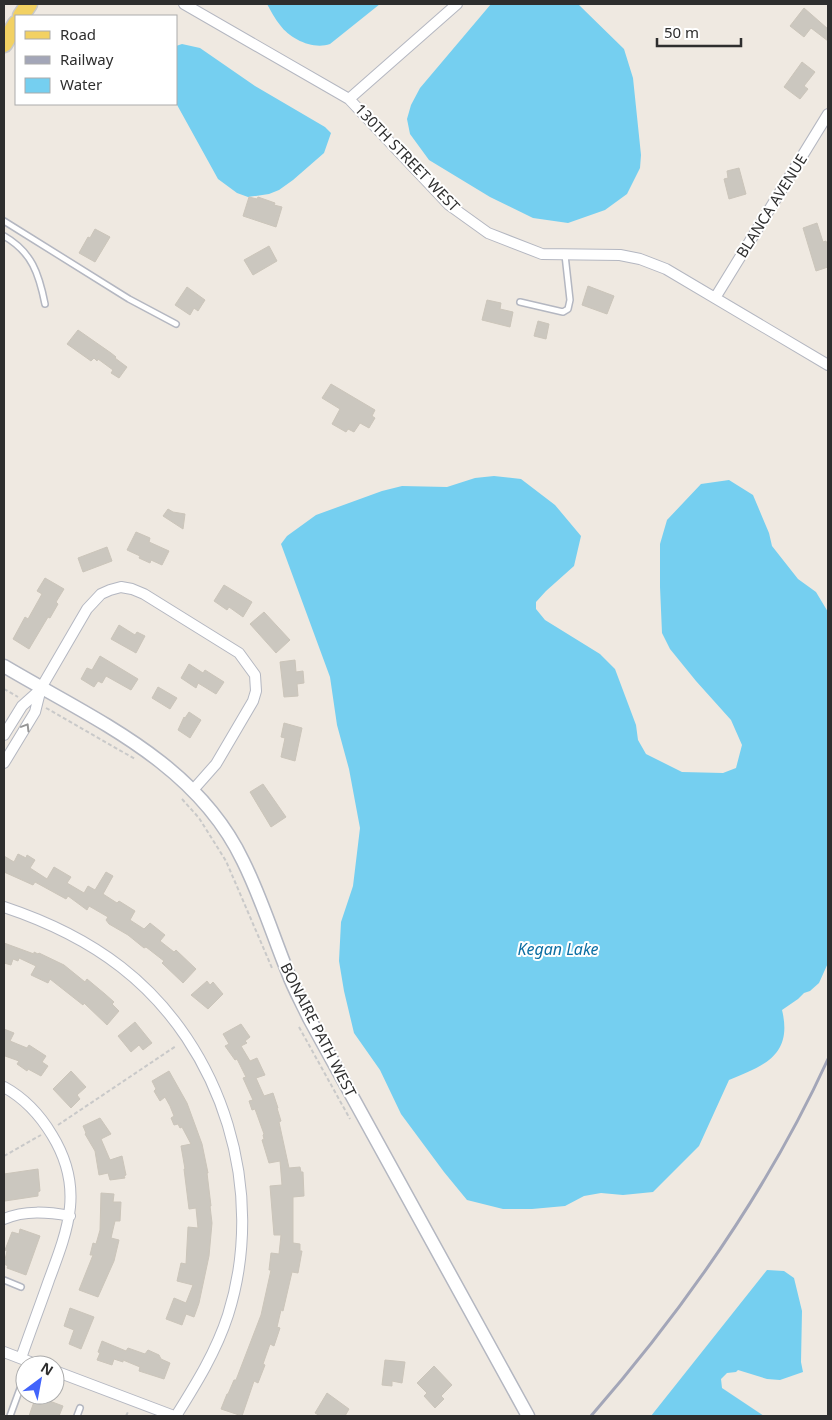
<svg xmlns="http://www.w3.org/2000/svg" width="832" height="1420" font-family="'Noto Sans',sans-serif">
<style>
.water{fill:#75cff0}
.building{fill:#cbc7bf;stroke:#cbc5ba}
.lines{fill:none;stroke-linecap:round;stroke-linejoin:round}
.service-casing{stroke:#b4b7c1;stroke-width:8}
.minor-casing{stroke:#b4b7c1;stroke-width:12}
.tertiary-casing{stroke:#b4b7c1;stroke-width:15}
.primary-casing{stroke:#c9c9c9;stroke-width:19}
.path{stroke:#c9c9c9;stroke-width:2;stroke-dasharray:4 2.5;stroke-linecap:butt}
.service{stroke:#fff;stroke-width:5}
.minor{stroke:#fff;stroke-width:10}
.tertiary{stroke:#fff;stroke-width:12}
.primary{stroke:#f2d163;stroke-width:16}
.rail{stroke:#a3a6b8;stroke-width:3}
.oneway{stroke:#969696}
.labels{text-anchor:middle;stroke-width:4;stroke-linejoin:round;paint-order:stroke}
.street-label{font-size:15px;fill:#2e2e2e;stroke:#fff}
.water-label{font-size:16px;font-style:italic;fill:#0d6fa3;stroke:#fff}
</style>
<rect width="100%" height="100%" fill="#efe9e1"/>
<path class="water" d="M267,4H380L330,44C313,50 290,39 280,25C275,19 271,11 267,4Z
M491,4H578L624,49L633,78L641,155L640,168L627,194L605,210L568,223L533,218L490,197L429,160L410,134L407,119L411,105L420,88Z
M182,44L200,48L255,86L325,127L331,133L324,153L293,180L279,190L269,194L248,197L237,193L218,179L176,103V46Z
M494,476L521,479L555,505L581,536L574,566L546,591L536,602V609L545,620L600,654L615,669L636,725L638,740L646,754L682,772L723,773L736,768L742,745L731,720L696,681L670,649L662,633L660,587V544L667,520L701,484L729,480L753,495L769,533L772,546L798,579L816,592L828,612V963L819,983L810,991L804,993L798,999L782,1010C793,1055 764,1066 729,1080L699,1146L653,1192L623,1195L601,1193L584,1196L565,1206L532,1209H503L467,1200L444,1172L401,1114L380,1070L354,1033L344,991L339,961L341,922L353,886L360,828L349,769L337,725L330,677L281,544L287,536L316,515L382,491L402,486L447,487L475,478Z
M767,1270L784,1271L794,1278L802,1311L801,1362L803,1372L780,1380L767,1379L738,1370L736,1372L727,1373L721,1379L722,1388L764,1416H651Z"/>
<path class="building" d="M804,8L828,29V41L811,28L804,37L790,26Z
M802,62L815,72L804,86L808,89L800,99L784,87Z
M739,168L746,194L729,199L724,179L728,178L727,171Z
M249,197L257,199L258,197L275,203L274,205L282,207L276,227L243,216Z
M817,223L823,242L826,241L828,247V267L816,271L803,228Z
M95,229L110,237L95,262L79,253L88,237L90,238Z
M269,246L277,261L253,275L244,260Z
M588,286L614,296L607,314L582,305Z
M187,287L205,300L198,311L194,308L190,315L175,305Z
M487,300L501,303L500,309L513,312L510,327L482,320Z
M538,321L549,324L546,339L534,336Z
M78,330L111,353L116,357L115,358L127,367L119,378L111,373L113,370L98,359L97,361L94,358L91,361L67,344Z
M331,384L375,410L372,416L375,418L369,428L360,423L354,432L348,429L346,432L332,424L340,409L322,398Z
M168,509L173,512L185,514L183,529L163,516Z
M136,532L150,538L149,542L169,551L162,565L151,560L150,563L139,558L140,556L127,550Z
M107,547L112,561L83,572L78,558Z
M45,578L64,589L56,602L58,604L50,618L48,617L29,649L13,639L25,617L28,619L42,594L37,591Z
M224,585L252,602L243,617L229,607L227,610L214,601Z
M264,612L290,640L276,653L250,624Z
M119,625L135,635L137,632L145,636L136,653L111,639Z
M100,656L138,679L131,690L106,676L102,683L98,681L94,687L81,679L87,668L92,670Z
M295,660L296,672L303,671L304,683L297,684L298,696L284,697L280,662Z
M189,664L203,673L205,670L224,682L216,694L198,683L196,688L181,678Z
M158,687L177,698L170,709L152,698Z
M189,712L201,720L190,738L178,730L184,717L185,718Z
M284,723L302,728L295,761L281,757L285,738L281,737Z
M263,784L286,817L271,827L250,792Z
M18,854L26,858L27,855L35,860L30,868L47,879L54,867L71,877L67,883L84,893L88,886L95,890L106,872L113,876L103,894L117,903L119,901L135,911L130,920L144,929L150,923L165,935L160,941L174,952L176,950L196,969L183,983L162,963L164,961L146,947L144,948L128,935L109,924L106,920L108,917L89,906L87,910L68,896L66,899L35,882L33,885L4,872V856L14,862Z
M4,943L34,954V952L38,954L39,953L64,965L85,982L87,979L105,994L114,1002L112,1004L119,1011L107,1025L84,1003L83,1005L50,979L48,983L31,975L36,966L19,958L18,961L13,959L11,965L4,963Z
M207,981L210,985L213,982L223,994L208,1009L191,995Z
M135,1022L152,1043L143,1050L139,1045L131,1052L118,1036Z
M241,1024L250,1037L245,1041L247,1043L241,1046L250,1061L257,1058L265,1075L256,1078L264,1096L273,1093L278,1108H277L281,1121L279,1122L289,1168L300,1167L301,1172H303L304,1196L293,1197V1243L300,1244V1251H302L298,1273L292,1272L283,1311L281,1310L277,1327L280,1328L274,1346L270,1344L263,1364L265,1365L258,1383L254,1381L242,1416L221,1409L227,1394H228L234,1380H236L261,1315L271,1270H269L271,1253L279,1254L281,1235H274L270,1186L282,1185L280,1161L269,1163L262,1140L264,1139L263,1135L264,1134L255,1109L252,1110L249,1101L253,1100L243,1078L246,1077L237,1059L235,1060L225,1046L229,1044L223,1034Z
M4,1029L14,1033L10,1041L27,1048L29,1045L46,1056L42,1062L48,1066L41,1076L28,1069L27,1071L17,1064L19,1061L5,1056L4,1057Z
M71,1071L86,1087L77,1095L80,1099L71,1108L53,1089Z
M169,1071L187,1103L202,1144L208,1173H207L211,1206H210L212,1223L209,1256L199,1303L194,1317L186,1314L182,1325L166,1319L174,1298L186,1303L193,1285L177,1281L181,1263L186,1264L188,1227L198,1228L196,1208L189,1209L184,1169H185L181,1146L191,1144L182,1127L180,1128L178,1124L174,1125L171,1118L174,1116L170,1106L165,1097L160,1101L154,1091L156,1089L152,1081Z
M100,1118L111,1134L101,1139L110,1160L122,1156L126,1175L124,1176L125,1178L110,1180L108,1173L99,1175L95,1151L85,1134L86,1133L83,1126Z
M38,1169L40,1191L38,1192V1196L5,1201L4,1174Z
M101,1193L114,1194L113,1202H121L120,1221H115L111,1238L119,1240L114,1261L98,1297L79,1290L93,1255H90L93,1243L96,1244L100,1230Z
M20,1229L40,1236L26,1275L7,1268L8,1266L4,1264L7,1251L5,1250L12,1232L19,1234Z
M70,1308L94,1317L81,1349L69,1344L74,1330L64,1326Z
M102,1341L126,1351L128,1348L145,1354L148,1350L159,1355L161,1359L170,1363L164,1379L139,1371L140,1367L123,1360V1362L114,1359L112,1365L97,1360L100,1353L98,1352Z
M385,1360L405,1362L402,1383L392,1381V1386L382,1385Z
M434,1366L452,1385L441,1396L444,1399L435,1408L424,1396L427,1393L417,1383Z
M327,1393L349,1409L345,1416H320L315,1413Z
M36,1396L63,1406L59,1416H29Z"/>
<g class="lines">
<defs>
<path id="service" d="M4,221L129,299L176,324
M4,236C32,252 39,274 45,304
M520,302L563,312L568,309L570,300L565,255
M4,1280L21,1287
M10,1416L21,1386
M77,1416L80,1408"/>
<path id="minor" d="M184,4L349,99L449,205L488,233L542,254L620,255L640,259L666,269L828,365
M349,99L457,4
M715,298L828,114
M4,735L22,706L41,689
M4,763L35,712L41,688L87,609L101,594L110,590L121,587L132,589L144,594L239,653L255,675L256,691L253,701L216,764L193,790
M4,907C46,921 85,939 121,967C224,1047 267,1192 228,1315C216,1352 196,1384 176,1416
M4,1087C24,1098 40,1115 52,1135C84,1187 69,1227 49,1280C40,1306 30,1332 21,1358
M4,1219C25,1210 48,1212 70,1216
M4,1352L38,1365
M55,1371L174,1416"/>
<path id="tertiary" d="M4,666C93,719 196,762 243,861C261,897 273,936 288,973C294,989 302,1003 309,1018L528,1416"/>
<path id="primary" d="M21,16L29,4
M4,44L16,24"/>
</defs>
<use href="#service" class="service-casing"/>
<use href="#minor" class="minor-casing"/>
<use href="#tertiary" class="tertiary-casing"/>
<use href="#primary" class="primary-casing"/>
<path class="path" d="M4,689L18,697
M46,708L135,759
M182,799L199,818L226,861L272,968
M299,1027L350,1119
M58,1125L176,1046
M4,1156L41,1135
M126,1416L128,1412"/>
<use href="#service" class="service"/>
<use href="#minor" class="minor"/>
<use href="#tertiary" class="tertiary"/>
<use href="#primary" class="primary"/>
<path class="rail" d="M591,1416C685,1308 768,1190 828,1059"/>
</g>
<defs><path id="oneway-chevron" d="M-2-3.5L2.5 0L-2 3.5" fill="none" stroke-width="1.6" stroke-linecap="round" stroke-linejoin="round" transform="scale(1.25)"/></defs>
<use class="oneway" href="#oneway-chevron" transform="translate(26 727) rotate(-59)"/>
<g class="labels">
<g class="street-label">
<text transform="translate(407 158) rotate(46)" y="5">130TH STREET WEST</text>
<text transform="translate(772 206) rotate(-58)" y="5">BLANCA AVENUE</text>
<text transform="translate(318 1030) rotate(63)" y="5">BONAIRE PATH WEST</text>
</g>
<g class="water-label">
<text x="558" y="955">Kegan Lake</text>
</g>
</g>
<rect width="832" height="1420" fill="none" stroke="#2e2e2e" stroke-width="10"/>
<rect x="15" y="15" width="162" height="90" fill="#ffffff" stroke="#ababab"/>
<rect x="25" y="31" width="25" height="8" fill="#f2d163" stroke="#ababab"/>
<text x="60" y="40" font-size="15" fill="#2e2e2e">Road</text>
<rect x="25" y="56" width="25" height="8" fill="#a3a6b8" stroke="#ababab"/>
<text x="60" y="65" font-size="15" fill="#2e2e2e">Railway</text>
<rect x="25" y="78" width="25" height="15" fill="#75cff0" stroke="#ababab"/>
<text x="60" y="90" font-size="15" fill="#2e2e2e">Water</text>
<g transform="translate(40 1380) rotate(32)"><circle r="24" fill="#ffffff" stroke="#ababab"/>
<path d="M0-4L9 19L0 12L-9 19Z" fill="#4264fb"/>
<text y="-8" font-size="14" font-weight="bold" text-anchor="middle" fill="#2e2e2e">N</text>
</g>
<path d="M657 38v8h84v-8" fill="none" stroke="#2e2e2e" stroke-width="2.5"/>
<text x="664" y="38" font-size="15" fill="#2e2e2e" stroke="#ffffff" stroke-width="4" paint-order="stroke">50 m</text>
</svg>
